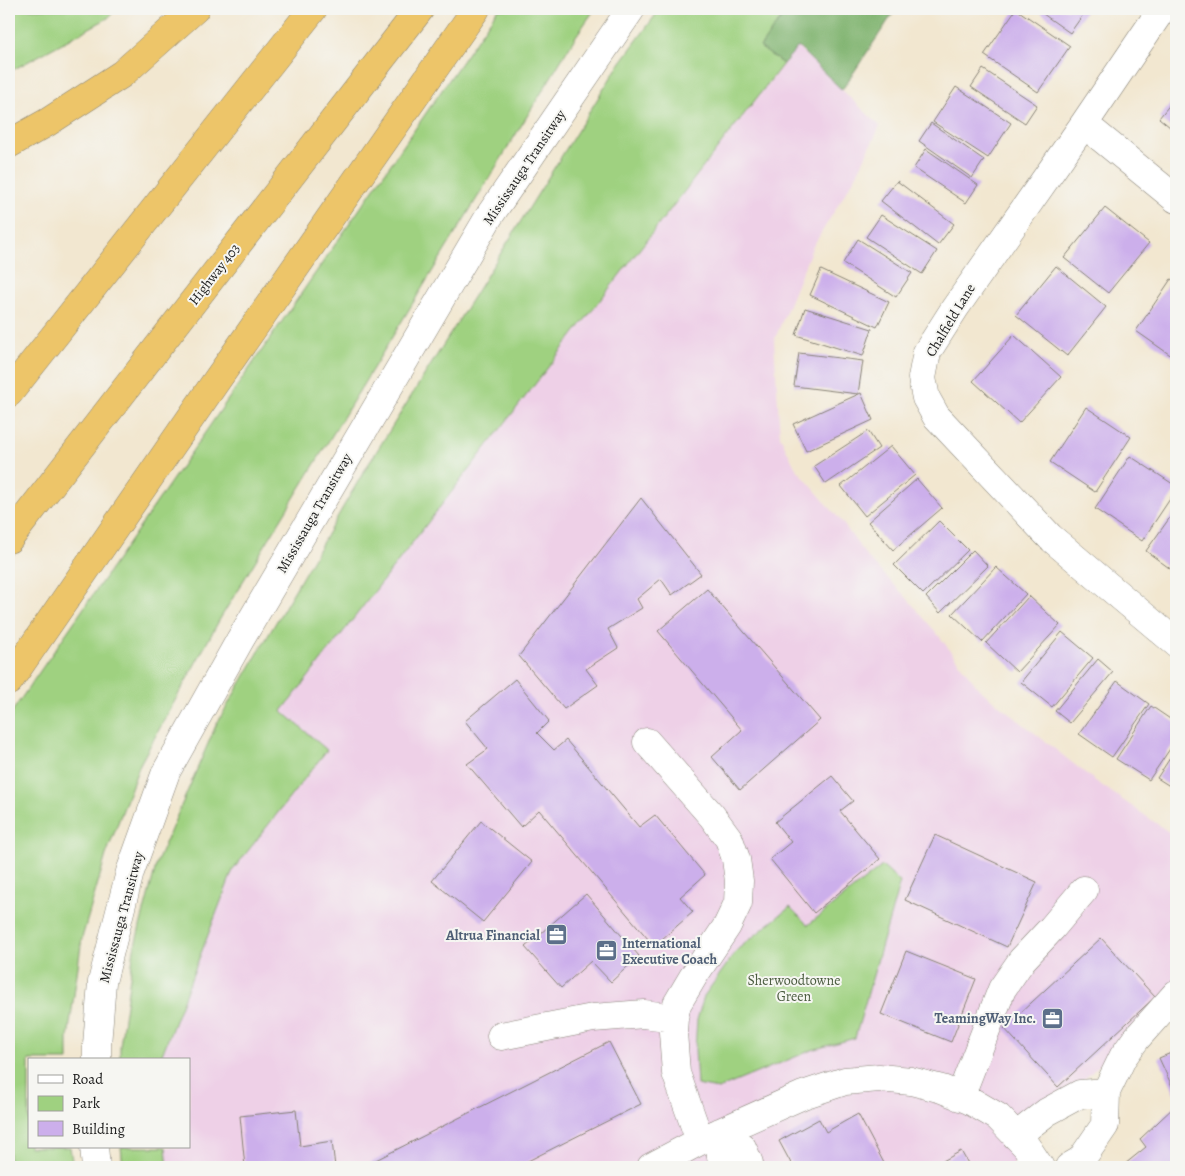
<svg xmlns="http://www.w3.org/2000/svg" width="1185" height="1176" font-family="Alegreya,serif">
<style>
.built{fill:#eed0e7}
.green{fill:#9fd180;stroke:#5e764e}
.forest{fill:#7fb36e;stroke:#4e6845}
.building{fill:#ccafeb}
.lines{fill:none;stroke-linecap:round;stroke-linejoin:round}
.minor-casing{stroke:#878276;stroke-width:29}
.highway-casing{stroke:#878276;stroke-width:29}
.minor{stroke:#fff;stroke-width:28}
.highway{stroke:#edc569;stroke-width:28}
.labels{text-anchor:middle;stroke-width:4;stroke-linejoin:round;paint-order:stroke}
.street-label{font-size:14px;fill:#1c1c1c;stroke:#f6f6f2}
.service-label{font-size:14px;font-weight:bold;fill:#4e5e75;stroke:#f6f6f2;text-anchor:end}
.park-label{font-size:14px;fill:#4a5b3f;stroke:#f6f6f2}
</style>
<rect width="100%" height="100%" fill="#f6f6f2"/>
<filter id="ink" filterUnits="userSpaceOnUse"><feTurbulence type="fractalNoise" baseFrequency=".02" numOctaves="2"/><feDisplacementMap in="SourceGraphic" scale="10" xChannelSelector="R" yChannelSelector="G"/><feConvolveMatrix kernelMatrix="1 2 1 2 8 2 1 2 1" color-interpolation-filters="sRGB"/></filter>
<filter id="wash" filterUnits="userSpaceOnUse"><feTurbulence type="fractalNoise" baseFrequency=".0096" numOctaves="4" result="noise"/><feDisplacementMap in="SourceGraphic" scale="20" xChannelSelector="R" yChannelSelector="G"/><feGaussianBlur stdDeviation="1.12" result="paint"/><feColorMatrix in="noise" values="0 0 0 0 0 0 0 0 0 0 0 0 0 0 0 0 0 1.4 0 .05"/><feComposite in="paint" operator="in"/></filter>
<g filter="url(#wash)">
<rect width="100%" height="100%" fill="#f2e7d0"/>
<path class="built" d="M797,47L880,126L857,174L812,248L774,341L780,436L795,467L842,522L867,557L906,597L939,636L979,689L1094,780L1176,837V992L1053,1109L1010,1167H168L166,1147H189V1060H160L233,870L327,751L282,711Z"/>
<path class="green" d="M9,9H117L108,18L9,72Z
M498,9H595L576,36L220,619L140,764L106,855L82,938L68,1038V1060H29V1147H70L73,1167H9V716Z
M660,9H788L760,47L783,64L282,711L327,750L233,870L160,1060H120V1046L134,949L157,862L216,725L363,473L618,66Z
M882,866L900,882L855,1038L812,1050L718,1089L697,1085L695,1049L697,1020L704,996L738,949L790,907L808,925Z
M121,1147H166L168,1167H123Z"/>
<path class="forest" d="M788,9H896L842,90L798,47L783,64L760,47Z"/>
<g id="blocks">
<path class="building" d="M1016,9L1070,46L1038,92L984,55Z
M1036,9H1087L1070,33Z
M983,69L1037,105L1025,123L971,87Z
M956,87L1011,123L988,158L933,122Z
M1176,97V132L1159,118Z
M931,123L984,160L972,178L919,141Z
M926,149L978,185L966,203L914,168Z
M897,181L954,224L938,245L881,201Z
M1105,208L1149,243L1108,293L1064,258Z
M881,215L937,251L922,274L866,237Z
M858,239L912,273L896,297L843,263Z
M1056,266L1106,307L1067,356L1016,315Z
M821,270L889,302L877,327L810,295Z
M1171,279L1176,282V359L1136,331Z
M805,308L872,329L863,356L796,335Z
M1014,335L1061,377L1019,423L973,381Z
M799,353L863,361L858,394L794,386Z
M861,393L873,420L806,451L793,424Z
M1086,407L1131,437L1095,492L1050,462Z
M868,431L879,448L826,484L814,466Z
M891,446L915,475L865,516L841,486Z
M1130,456L1176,486V490L1142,541L1095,509Z
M917,479L942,508L893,550L868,522Z
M641,498L701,574L672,595L661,579L637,599L642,608L608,629L618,648L586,669L598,685L564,709L519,656Z
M1176,509V573L1146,551Z
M939,521L968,550L923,594L894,565Z
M973,550L988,566L940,613L926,597Z
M996,567L1026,594L982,642L952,614Z
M707,589L820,720L740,790L712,757L742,730L658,631Z
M1029,596L1060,625L1017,672L986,643Z
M1062,632L1093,658L1052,707L1021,682Z
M1098,659L1113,672L1070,723L1055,711Z
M515,679L549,721L537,733L554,750L566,740L639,827L655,815L705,875L680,897L693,912L654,946L539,810L521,827L467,764L488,749L465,721Z
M1117,681L1149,704L1112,757L1079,734Z
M1151,706L1176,723V740L1149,780L1116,759Z
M1176,749V790L1157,778Z
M832,776L853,801L840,811L880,859L814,913L770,859L791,842L775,822Z
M481,821L532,862L483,922L432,881Z
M935,835L1037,882L1007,947L905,900Z
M586,894L639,956L611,982L591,961L561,988L525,947Z
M1101,938L1155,997L1058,1087L1004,1028Z
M906,951L976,979L951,1042L881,1014Z
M609,1042L641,1104L516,1167H365L364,1166Z
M1176,1051V1095L1159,1058Z
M1176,1105V1167H1128L1125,1164L1146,1147L1140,1139Z
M296,1110L300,1146L332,1141L335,1167H245L240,1116Z
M858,1114L885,1165L881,1167H793L779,1141L819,1119L826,1132Z
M961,1151L970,1167H932Z"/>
</g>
</g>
<g filter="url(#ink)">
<use href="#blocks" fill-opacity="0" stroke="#878276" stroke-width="1"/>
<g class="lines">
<defs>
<path id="minor" d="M1162,9L1084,124L955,308L927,352L922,378L926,398L936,416L1050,537L1176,643
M1084,124L1176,199
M647,742L712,816L729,839L736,859L739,881L738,903L727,926L693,977L677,1004L674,1018L673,1032L676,1073L700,1141
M501,1036L593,1018L644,1014L674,1018
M97,1060V1045L102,982L130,872L166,772L240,640L490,215L631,9
M1106,1092L1123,1057L1136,1039L1176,994
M960,1097L1002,989L1022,960L1052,928L1084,890
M720,1132L742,1147L749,1163V1167
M720,1132L721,1157L726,1167
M1016,1136L1047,1112L1080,1094L1106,1092L1105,1125L1081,1160L1069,1167
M94,1147L96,1167
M651,1167L700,1141L803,1095L845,1081L879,1078L911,1081L942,1089L969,1100L998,1117L1026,1146L1040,1167"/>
<path id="highway" d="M9,144L48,122L122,74L195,9
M9,393L313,9
M9,539L420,9
M9,681L212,387L476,9"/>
</defs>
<use href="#minor" class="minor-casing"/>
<use href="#highway" class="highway-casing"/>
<use href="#minor" class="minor"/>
<use href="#highway" class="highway"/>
</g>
</g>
<defs>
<symbol id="office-square" viewBox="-11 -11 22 22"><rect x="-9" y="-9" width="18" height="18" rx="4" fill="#5c6f8a" stroke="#f6f6f2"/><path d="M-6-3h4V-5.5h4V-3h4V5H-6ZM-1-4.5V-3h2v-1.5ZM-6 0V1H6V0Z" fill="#fff"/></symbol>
</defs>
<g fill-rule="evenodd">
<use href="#office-square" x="544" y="922" width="25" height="25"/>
<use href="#office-square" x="594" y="938" width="25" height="25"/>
<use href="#office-square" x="1040" y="1006" width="25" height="25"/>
</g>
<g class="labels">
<g class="street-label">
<text transform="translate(524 167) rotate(-56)" y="5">Mississauga Transitway</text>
<text transform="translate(214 274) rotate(-52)" y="5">Highway 403</text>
<text transform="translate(950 320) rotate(-59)" y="5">Chalfield Lane</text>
<text transform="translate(314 513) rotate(-60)" y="5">Mississauga Transitway</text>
<text transform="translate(121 917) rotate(-75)" y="5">Mississauga Transitway</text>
</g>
<g class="service-label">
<text x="540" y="940">Altrua Financial</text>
<text x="622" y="948" text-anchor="start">International<tspan x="622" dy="16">Executive Coach</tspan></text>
<text x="1036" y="1023">TeamingWay Inc.</text>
</g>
<g class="park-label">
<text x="794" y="985">Sherwoodtowne<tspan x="794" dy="16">Green</tspan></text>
</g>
</g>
<rect width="1185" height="1176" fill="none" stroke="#f6f6f2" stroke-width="30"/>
<rect x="28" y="1058" width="162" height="90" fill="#f6f6f2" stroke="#9f9f9c"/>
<rect x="38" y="1075" width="25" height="8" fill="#ffffff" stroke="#9f9f9c"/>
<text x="72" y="1084" font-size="15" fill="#1c1c1c">Road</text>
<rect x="38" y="1096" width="25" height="15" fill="#9fd180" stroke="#9f9f9c"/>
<text x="72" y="1108" font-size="15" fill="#1c1c1c">Park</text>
<rect x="38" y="1121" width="25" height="15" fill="#ccafeb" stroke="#9f9f9c"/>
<text x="72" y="1134" font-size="15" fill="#1c1c1c">Building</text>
</svg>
